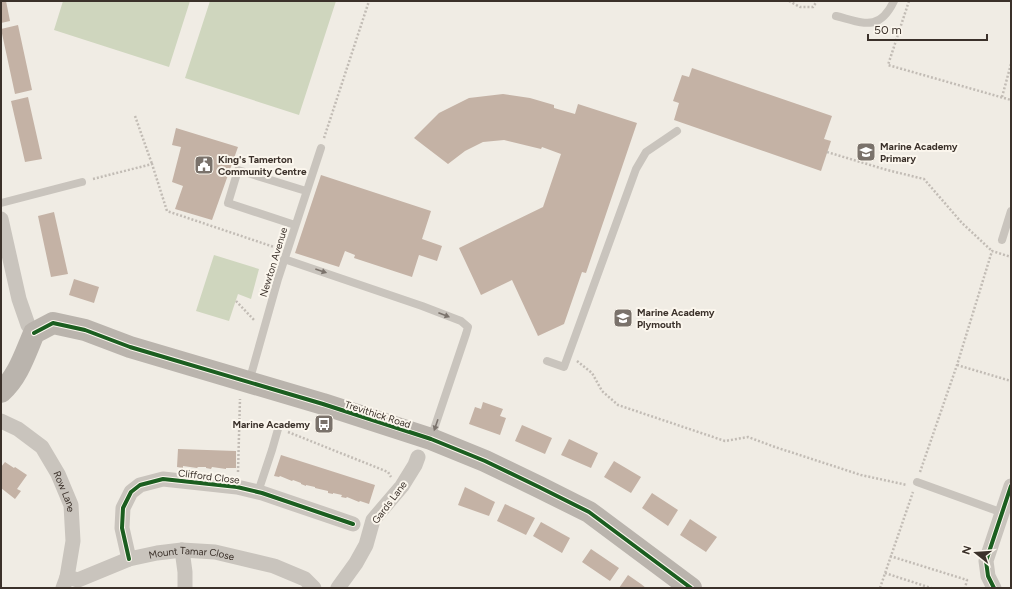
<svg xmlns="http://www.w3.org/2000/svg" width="1012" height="589" font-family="Figtree,sans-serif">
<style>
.green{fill:#cfd6be}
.building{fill:#c4b2a5}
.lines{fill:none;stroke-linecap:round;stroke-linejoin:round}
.path{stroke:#c2bcb5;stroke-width:2.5;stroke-dasharray:2 2;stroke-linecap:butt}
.lane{stroke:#c9c4bd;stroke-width:8}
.street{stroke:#c9c4bd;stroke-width:15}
.secondary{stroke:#bab4ad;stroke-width:22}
.cycleway-casing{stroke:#fbf6ed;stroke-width:6}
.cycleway{stroke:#1b5e20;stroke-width:4}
.oneway{fill:#7b736c}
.labels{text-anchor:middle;stroke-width:4;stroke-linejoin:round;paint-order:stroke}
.poi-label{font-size:10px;font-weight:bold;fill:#3b312a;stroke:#fbf6ed;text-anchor:start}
.street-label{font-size:10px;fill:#3b312a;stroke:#fbf6ed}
</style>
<rect width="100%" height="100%" fill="#f0ece4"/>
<path class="green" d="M63,1H190L169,67L54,30Z
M210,1H336L299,115L185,78Z
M214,255L259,269L251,299L238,294L229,321L196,311Z"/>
<path class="building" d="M1,1H6L10,21L1,23Z
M18,25L32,90L15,94L1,29Z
M692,68L832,116L824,139L831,141L821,171L674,120L679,103L673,101L682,75L689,77Z
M503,94L530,98L554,105V108L575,114L578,104L637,123L586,273L582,272L564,324L538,336L512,280L481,295L459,248L543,207L561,154L542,147L541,149L504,140L483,142L465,151L448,164L414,138L439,113L469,98Z
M28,97L42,159L25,162L11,101Z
M176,128L238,147L212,220L175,209L183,186L172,182L181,147L172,145Z
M321,175L431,211L422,239L442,246L437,261L419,255L412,277L354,258L355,255L345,251L339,267L295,253Z
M54,212L68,274L51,277L38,216Z
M74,279L99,287L94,303L69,295Z
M483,402L503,409L500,416L506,418L500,435L469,424L475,407L481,409Z
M522,425L552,438L545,454L515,441Z
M569,439L598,453L591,468L561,455Z
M178,449L236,451V468H226V469L212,467L211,469L206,468V467H198L197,468L183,466V468L177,467Z
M281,455L375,485L369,504L360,501L359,502L347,497L346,498L341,497L342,495L333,493V494L328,493V491L315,488V487L306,485V486L301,484V483L293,480L292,481L280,476L279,477L274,476Z
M614,461L641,477L631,493L604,477Z
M5,462L14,468L15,467L27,475L17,489L21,491L15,499L1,488V467Z
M465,487L495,502L489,516L458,505Z
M652,493L678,510L668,526L642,508Z
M505,504L535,518L526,535L497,521Z
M690,519L717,537L706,552L680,535Z
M541,522L570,538L562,553L533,536Z
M591,549L619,568L610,581L582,562Z
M628,575L641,584L646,588H619Z"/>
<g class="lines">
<path class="path" d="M789,1L800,7H813L817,1
M909,1L888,65L1011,100
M1002,97L1011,64
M135,116L152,164
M324,138L369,1
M827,152L887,170L924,179L962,223L992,251
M93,179L152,164L167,211L277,248
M236,301L255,321
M577,361L592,373L602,391L618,405L725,441L748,437L775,447L861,475L907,485
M957,365L1011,381
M288,432L388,472L391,477
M238,472L240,399
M920,472L957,365L992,251L1011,257
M890,556L967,580L965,588
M885,573L931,588
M880,588L913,492"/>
<path class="lane" d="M836,16C864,23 879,32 894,1
M1,203L82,182
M295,225L228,203L238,170L306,191
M1002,240L1011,211
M284,259L422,306L461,321L468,327L466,334L431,438
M547,361L564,367L636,169L646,152L677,131
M249,382L278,279L321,148
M917,482L1003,513
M258,492L272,450L278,429"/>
<g class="street">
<path d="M1,219L19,299L28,325L34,333"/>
<path id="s1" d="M1,421L18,429L42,447L58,474L71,505L73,541L67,577L63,588"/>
<path d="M182,550L185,572V588"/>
<path d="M129,559L122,528L123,508L131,492L140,485L163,479L237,487L262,493L353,524"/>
<path id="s2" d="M67,577L78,580L129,559L157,553L182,550L215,552L274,566L305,579L314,588"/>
<path d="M338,588L356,563L366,545L373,520L402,486L415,465L418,457"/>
<path d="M994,588L988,576L986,561L1011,486"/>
</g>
<path class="secondary" d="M1,392C18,377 25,354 34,333L53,323L85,330L130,347L323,404L431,439L485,461L539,487L589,512L691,588"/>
<defs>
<path id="cycleway" d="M34,333L53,323L85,330L130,347L323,404L431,439L485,461L539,487L589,512L691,588
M129,559L122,528L123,508L131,492L140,485L163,479L237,487L262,493L353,524
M994,588L988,576L986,561L1011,486"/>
</defs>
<use href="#cycleway" class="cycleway-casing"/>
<use href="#cycleway" class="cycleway"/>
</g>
<defs><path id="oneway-solid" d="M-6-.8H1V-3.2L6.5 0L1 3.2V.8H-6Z"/></defs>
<g class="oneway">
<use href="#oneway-solid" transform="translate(321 271) rotate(19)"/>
<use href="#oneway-solid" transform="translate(444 315) rotate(21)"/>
<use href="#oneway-solid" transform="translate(436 425) rotate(109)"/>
</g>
<defs>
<symbol id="school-square" viewBox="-11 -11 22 22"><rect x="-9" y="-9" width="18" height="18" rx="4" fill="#7a726b" stroke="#fbf6ed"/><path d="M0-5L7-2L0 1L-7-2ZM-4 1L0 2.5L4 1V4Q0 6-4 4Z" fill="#fff"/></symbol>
<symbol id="civic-square" viewBox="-11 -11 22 22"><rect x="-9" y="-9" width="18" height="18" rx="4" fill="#7a726b" stroke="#fbf6ed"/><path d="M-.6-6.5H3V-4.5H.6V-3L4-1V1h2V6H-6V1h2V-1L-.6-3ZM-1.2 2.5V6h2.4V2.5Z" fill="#fff"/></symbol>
<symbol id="bus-square" viewBox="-11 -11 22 22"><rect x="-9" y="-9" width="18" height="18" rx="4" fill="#7a726b" stroke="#fbf6ed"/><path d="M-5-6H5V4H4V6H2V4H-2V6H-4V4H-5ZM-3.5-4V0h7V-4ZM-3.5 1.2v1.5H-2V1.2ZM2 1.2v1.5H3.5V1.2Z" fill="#fff"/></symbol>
</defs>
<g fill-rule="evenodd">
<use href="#school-square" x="855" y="141" width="22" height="22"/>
<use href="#civic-square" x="193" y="154" width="22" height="22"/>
<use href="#school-square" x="612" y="307" width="22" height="22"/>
<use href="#bus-square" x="313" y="413" width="22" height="22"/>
</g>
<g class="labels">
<g class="poi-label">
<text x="880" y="150">Marine Academy<tspan x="880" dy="12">Primary</tspan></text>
<text x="218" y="163">King's Tamerton<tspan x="218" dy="12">Community Centre</tspan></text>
<text x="637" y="316">Marine Academy<tspan x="637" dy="12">Plymouth</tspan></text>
<text x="310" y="428" text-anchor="end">Marine Academy</text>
</g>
<g class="street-label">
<text transform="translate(273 262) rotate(-73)" y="4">Newton Avenue</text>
<text transform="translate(378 414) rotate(18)" y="4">Trevithick Road</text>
<text transform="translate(209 476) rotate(7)" y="4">Clifford Close</text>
<text dy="4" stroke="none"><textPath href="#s1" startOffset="99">Row Lane</textPath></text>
<text transform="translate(389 502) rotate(-53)" y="4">Gards Lane</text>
<text dy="4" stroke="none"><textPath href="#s2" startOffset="130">Mount Tamar Close</textPath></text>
</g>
</g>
<rect width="1012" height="589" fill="none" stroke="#3b312a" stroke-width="4"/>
<g transform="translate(976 553) rotate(287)" stroke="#fbf6ed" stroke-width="3" paint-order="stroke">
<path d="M0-3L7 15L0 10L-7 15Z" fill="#3b312a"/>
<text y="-6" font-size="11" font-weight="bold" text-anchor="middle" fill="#3b312a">N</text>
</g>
<path d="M868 34v6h119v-6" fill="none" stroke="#3b312a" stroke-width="2"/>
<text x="874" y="34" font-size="12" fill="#3b312a" stroke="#fbf6ed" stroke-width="3" paint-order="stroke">50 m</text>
</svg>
